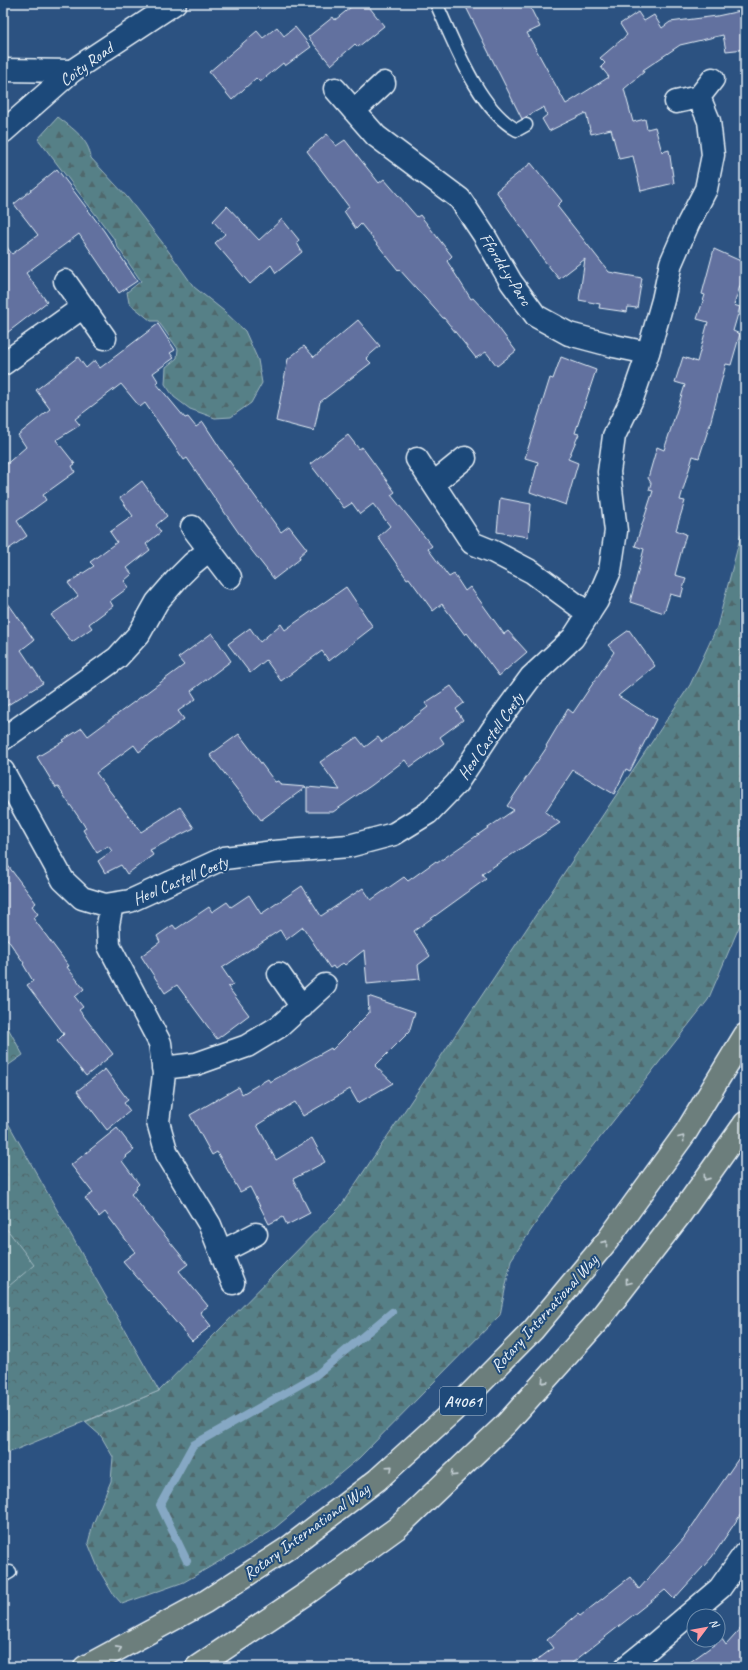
<svg xmlns="http://www.w3.org/2000/svg" width="748" height="1670" font-family="Caveat,sans-serif">
<style>
.forest{fill:url(#forest-firs);stroke:#a0b8c0}
.park{fill:url(#park-crowns);stroke:#a0b8c0}
.pitch{fill:#578087;stroke:#a0b8c0}
.lines{fill:none;stroke-linecap:round;stroke-linejoin:round}
.stream{stroke:#86a8c4;stroke-width:8}
.building{fill:#62719f;stroke:#e8f1f8}
.lane-casing{stroke:#e8f1f8;stroke-width:15}
.street-casing{stroke:#e8f1f8;stroke-width:25}
.secondary-casing{stroke:#e8f1f8;stroke-width:25}
.primary-casing{stroke:#e8f1f8;stroke-width:25}
.lane{stroke:#1f4a7a;stroke-width:12}
.street{stroke:#1f4a7a;stroke-width:22}
.secondary{stroke:#1f4a7a;stroke-width:22}
.primary{stroke:#6c7e7c;stroke-width:22}
.oneway{stroke:#c3ced3}
.labels{text-anchor:middle;stroke-width:4;stroke-linejoin:round;paint-order:stroke}
.shield{fill:#1f4a7a;stroke:#acbfd2;stroke-width:1}
.shield-label{font-size:16px;font-weight:bold;fill:#e8f1f8}
.street-label{font-size:17px;fill:#e8f1f8;stroke:#1f4a7a}
</style>
<defs>
<pattern id="forest-firs" width="22" height="20" patternUnits="userSpaceOnUse"><rect width="22" height="20" fill="#578087"/><path d="M5 1l3.5 6h-7zM16 11l3.5 6h-7z" fill="#4f676c"/></pattern>
<pattern id="park-crowns" width="20" height="18" patternUnits="userSpaceOnUse"><rect width="20" height="18" fill="#578087"/><path d="M2 6a3 3 0 1 1 6 0M12 15a3 3 0 1 1 6 0" fill="none" stroke="#4f676c"/></pattern>
</defs>
<rect width="100%" height="100%" fill="#2c5281"/>
<filter id="ink" filterUnits="userSpaceOnUse"><feTurbulence type="fractalNoise" baseFrequency=".025" numOctaves="2"/><feDisplacementMap in="SourceGraphic" scale="8" xChannelSelector="R" yChannelSelector="G"/><feConvolveMatrix kernelMatrix="1 2 1 2 8 2 1 2 1" color-interpolation-filters="sRGB"/></filter>
<g filter="url(#ink)">
<path class="forest" d="M58,117C72,128 89,139 91,158L127,197L162,242L194,287L224,311L245,331L258,360L262,383L251,403L231,417L215,418L190,409L174,397L165,384L166,367L177,358L178,349L158,321H151L129,303L127,292L141,281L117,246L115,240L38,139Z
M745,519V913L708,1000L552,1199L511,1260L500,1315L359,1458L270,1532L184,1582L122,1604L113,1594L99,1570L88,1543L93,1524L111,1481L113,1457L101,1436L85,1422L159,1391L340,1207L690,685L717,627Z"/>
<path class="park" d="M3,1019L23,1055L3,1069Z
M3,1114L159,1391L3,1455Z"/>
<path class="pitch" d="M3,1224L34,1265L3,1291Z"/>
<g class="lines">
<path class="stream" d="M187,1561L160,1505L193,1445L315,1376L392,1312"/>
</g>
<path class="building" d="M356,3H366L384,26L358,47L355,44L331,65L308,37L333,17L335,20Z
M464,3H528L540,27L527,33L566,104L609,77L601,67L605,63L600,58L627,35L620,24L638,12L644,21L654,15L662,28L670,22L717,16L745,10V49L726,51L723,35L680,45L643,70L644,72L624,89L633,122L645,119L647,129L655,127L662,152L669,150L674,183L641,191L633,156L619,159L611,129L591,134L586,113L549,131L542,119L547,115L544,107L522,119Z
M277,27L284,36L295,27L311,47L285,66L283,63L260,82L256,78L232,100L209,72L257,31L263,38Z
M327,134L336,146L345,140L379,183L384,179L417,217L420,215L452,256L447,261L471,299L473,298L492,319L516,351L497,366L486,352L476,358L444,318H443L399,269L398,270L361,224L356,229L344,211L349,207L307,151Z
M531,163L562,201L557,206L609,272L642,278L637,308L628,307L627,312L599,308L600,304L579,300L585,259L559,279L543,259L496,191Z
M57,169L104,231L137,281L119,293L79,234L26,273L47,302L3,336V242L12,254L38,235L14,204Z
M227,206L259,240L282,219L299,240L297,243L302,252L276,273L271,265L250,284L215,243L225,234L213,221Z
M714,249L745,263V270L734,305L740,307L733,331L740,334L731,365L726,364L710,424L699,458L693,456L680,500L685,501L676,530L686,534L675,575L686,578L681,597L670,594L664,613L630,602L644,549L635,546L653,491L649,490L651,483L648,478L657,447L664,450L685,385L675,382L683,357L697,362L708,322L697,319L705,295L702,294Z
M358,320L380,346L366,358L371,363L320,402L314,431L276,421L288,359L304,346L314,357Z
M158,324L175,350L170,353L174,358L153,373L158,381L156,383L185,418L188,417L196,427L203,422L222,451L281,532L289,526L307,549L299,556L300,559L274,579L245,542L187,458L184,460L145,403L140,407L121,384L75,419L80,425L56,440L75,464L72,466L75,472L43,495L46,500L17,521L27,536L3,553V467L26,447L18,435L50,409L36,390L78,357L86,368L95,360L100,368Z
M561,357L596,370L575,433L579,434L568,459L578,463L566,505L530,492L538,462L525,458L550,378L553,379Z
M348,435L359,449L362,447L395,492L391,495L432,546L428,549L449,577L454,574L465,591L470,587L504,634L508,631L527,652L499,676L467,633L465,635L442,604L433,611L409,578L407,579L378,537L390,526L373,504L360,514L352,503L344,508L310,464Z
M142,481L167,516L156,525L161,532L146,544L150,550L127,568L132,574L124,581L129,587L110,601L113,606L89,624L92,628L72,642L51,615L78,596L68,583L94,566L90,562L117,542L110,532L133,516L120,498Z
M500,498L531,504L528,537L497,532Z
M346,587L373,627L329,661L322,651L281,681L266,660L250,673L228,644L250,628L260,642L281,624L285,630Z
M3,596L34,640L21,650L43,683L3,708Z
M629,630L655,666L618,696L656,719L630,771L626,769L614,794L573,770L545,812L560,823L482,874L486,879L414,931L430,956L418,965L420,979L367,984L364,950L345,965L343,963L335,969L333,966L330,968L303,927L286,940L280,930L222,968L233,984L228,987L249,1015L217,1039L177,985L165,993L141,956L160,942L157,936L173,925L176,929L209,907L212,912L227,902L231,907L249,895L261,914L302,886L321,916L363,888L371,900L404,877L408,881L436,861L437,863L514,810L507,806L547,747L546,746L568,709L573,713L614,652L608,645Z
M212,633L231,661L191,691L196,699L178,711L184,719L139,752L134,745L96,773L141,832L180,807L194,828L150,850L153,855L127,874L121,865L105,873L98,861L112,851L108,846L97,853L83,830L86,828L58,787L56,788L37,757L64,741L63,740L82,728L88,736L184,665L178,658Z
M451,686L464,703L456,709L463,720L440,737L444,743L410,767L405,760L372,785L333,812H307V787L340,790L320,762L357,737L365,747L378,737L382,742L428,707L425,703Z
M239,734L275,782L278,781L281,785L306,787L261,820L210,755Z
M3,859L36,903L32,906L38,914L33,918L69,966L67,967L84,989L75,997L83,1007L79,1010L113,1054L86,1076L57,1041L64,1034L27,985L33,981L23,964L24,963L3,933Z
M368,996L415,1012L409,1032L375,1066L393,1083L358,1103L350,1089L303,1116L295,1102L257,1125L276,1160L312,1138L325,1162L293,1179L310,1213L287,1225L283,1217L269,1224L250,1187L240,1192L217,1152L212,1155L190,1115L239,1087L242,1094L268,1079L270,1082L331,1048L332,1050L369,1013Z
M105,1069L128,1100L124,1103L130,1111L107,1130L77,1091Z
M117,1128L134,1150L126,1156L127,1157L122,1161L139,1184L136,1187L137,1189L131,1194L188,1264L179,1271L208,1306L200,1312L211,1326L192,1341L123,1261L135,1252L105,1212L99,1217L85,1198L93,1193L71,1165Z
M745,1449V1508L712,1557L674,1599L665,1590L567,1667H528L553,1648L547,1640L578,1614L580,1616L630,1577L639,1589L684,1538Z
M745,1624V1667H683L722,1639L726,1645Z"/>
<g class="lines">
<defs>
<path id="lane" d="M436,3C454,42 478,109 517,130L526,125
M3,1576L10,1572"/>
<path id="street" d="M3,70L72,71
M335,89L376,136L460,199L484,235L511,282L536,316L569,334L614,346L648,353L663,300L671,263L688,224L706,189L713,155L709,121L699,97L676,102
M699,97L713,79
M354,111L384,83
M65,281L105,338
M3,364L83,307
M417,459L472,543L494,552L532,572L589,614
M434,483L465,458
M192,527L230,577
M3,739L117,658L139,634L157,602L177,579L192,564L209,550
M3,771L63,880L82,898L105,905L130,901L224,858L274,852L349,846L394,834L428,813L457,783L492,730L531,677L573,638L597,601L610,571L616,531L609,472L614,436L632,399L648,353
M112,904L108,925L109,946L160,1043L164,1074L158,1122L167,1154L210,1225L233,1283
M279,974L302,1007
M163,1068L196,1064L247,1046L280,1026L325,985
M221,1252L256,1234
M626,1667L652,1646L720,1588L745,1553"/>
<path id="secondary" d="M3,132L72,71L175,3"/>
<path id="primary" d="M85,1667L205,1602L288,1548L377,1480L453,1411L533,1330L607,1241L686,1132L745,1035
M197,1667L306,1594L397,1528L507,1423L598,1321L680,1215L745,1123"/>
</defs>
<use href="#lane" class="lane-casing"/>
<use href="#street" class="street-casing"/>
<use href="#secondary" class="secondary-casing"/>
<use href="#primary" class="primary-casing"/>
<use href="#lane" class="lane"/>
<use href="#street" class="street"/>
<use href="#secondary" class="secondary"/>
<use href="#primary" class="primary"/>
</g>
<defs><path id="oneway-chevron" d="M-2-3.5L2.5 0L-2 3.5" fill="none" stroke-width="1.6" stroke-linecap="round" stroke-linejoin="round"/></defs>
<g class="oneway">
<use href="#oneway-chevron" transform="translate(682 1138) rotate(-54)"/>
<use href="#oneway-chevron" transform="translate(706 1178) rotate(125)"/>
<use href="#oneway-chevron" transform="translate(605 1243) rotate(-51)"/>
<use href="#oneway-chevron" transform="translate(628 1282) rotate(128)"/>
<use href="#oneway-chevron" transform="translate(544 1381) rotate(132)"/>
<use href="#oneway-chevron" transform="translate(390 1468) rotate(-42)"/>
<use href="#oneway-chevron" transform="translate(453 1474) rotate(136)"/>
<use href="#oneway-chevron" transform="translate(119 1649) rotate(-28)"/>
</g>
</g>
<g class="labels">
<rect class="shield" x="440" y="1387" width="46" height="28" rx="3"/>
<g class="shield-label">
<text x="463" y="1407">A4061</text>
</g>
<g class="street-label">
<text transform="translate(86 64) rotate(-36)" y="6">Coity Road</text>
<text transform="translate(506 269) rotate(58)" y="6">Ffordd-y-Parc</text>
<text transform="translate(490 736) rotate(-55)" y="6">Heol Castell Coety</text>
<text transform="translate(180 880) rotate(-23)" y="6">Heol Castell Coety</text>
<text transform="translate(544 1313) rotate(-48)" y="6">Rotary International Way</text>
<text transform="translate(306 1531) rotate(-36)" y="6">Rotary International Way</text>
</g>
</g>
<rect width="748" height="1670" fill="none" stroke="#1f4a7a" stroke-width="16"/>
<rect x="8" y="8" width="732" height="1654" fill="none" stroke="#e8f1f8" stroke-width="1.5" filter="url(#ink)"/>
<g transform="translate(706 1628) rotate(58)"><circle r="19" fill="#1f4a7a" stroke="#6f8dac"/>
<path d="M0-3L7 15L0 10L-7 15Z" fill="#ff9aa2"/>
<text y="-6" font-size="11" font-weight="bold" text-anchor="middle" fill="#e8f1f8">N</text>
</g>
</svg>
